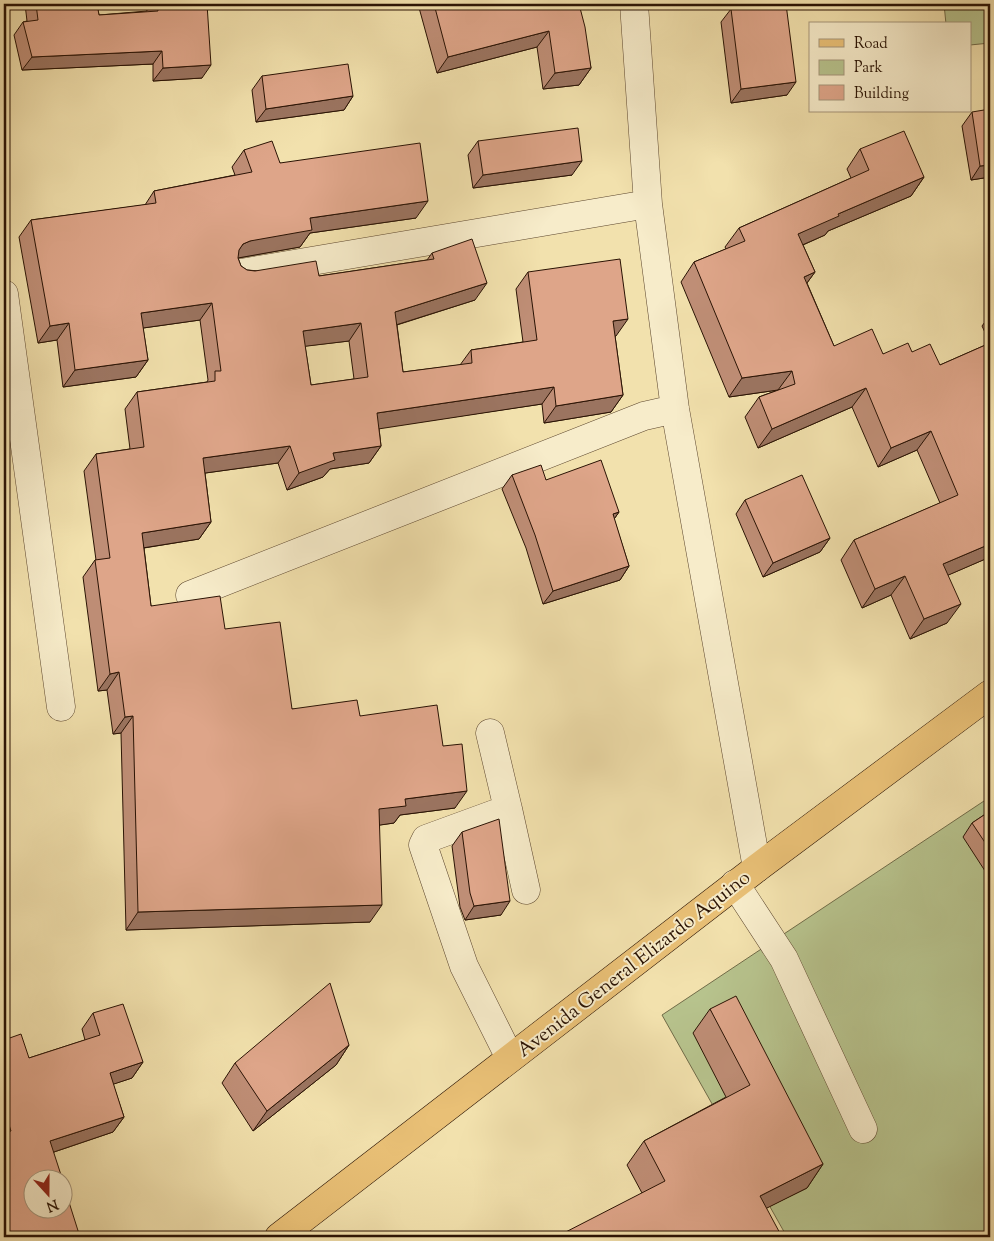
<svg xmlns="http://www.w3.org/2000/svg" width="994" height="1241" font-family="'Sorts Mill Goudy',serif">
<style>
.green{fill:#b7c38d;stroke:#706b48}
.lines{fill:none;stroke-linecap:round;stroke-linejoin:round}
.minor-casing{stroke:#5c462e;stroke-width:29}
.major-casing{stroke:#2a1304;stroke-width:29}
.minor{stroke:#f7ecca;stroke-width:28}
.major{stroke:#e9c076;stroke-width:28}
.wall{fill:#bf8e76;stroke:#2a1304;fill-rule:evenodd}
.shaded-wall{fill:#9b7460;stroke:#2a1304}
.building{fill:#dea589;stroke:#2a1304;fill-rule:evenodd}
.labels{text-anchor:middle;stroke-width:4;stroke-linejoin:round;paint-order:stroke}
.street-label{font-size:20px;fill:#2a1304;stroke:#f7ecca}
</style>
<rect width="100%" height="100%" fill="#f2e1ad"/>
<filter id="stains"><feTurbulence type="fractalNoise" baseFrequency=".004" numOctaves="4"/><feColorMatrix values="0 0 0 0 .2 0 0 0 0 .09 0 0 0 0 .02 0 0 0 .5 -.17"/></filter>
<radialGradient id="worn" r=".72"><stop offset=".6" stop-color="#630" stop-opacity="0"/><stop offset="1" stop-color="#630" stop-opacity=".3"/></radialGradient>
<path class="green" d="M944,4H990V43L970,45V24H946Z
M990,797V1237H787L662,1015Z"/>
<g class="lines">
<defs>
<path id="minor" d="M634,4L648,204L675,409L757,868
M241,273L648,204
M4,294L61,707
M190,595L644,416L675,409
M490,733L508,809L426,839L423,845L464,966L510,1058
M508,809L526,890
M735,884L784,959L863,1129"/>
<path id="major" d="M279,1237L757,868L990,694"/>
</defs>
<use href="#minor" class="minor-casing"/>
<use href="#major" class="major-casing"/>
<use href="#minor" class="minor"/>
<use href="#major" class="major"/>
</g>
<path class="wall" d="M25,4H97L99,15L147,11L146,4H214L207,5L202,78L153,81V64L22,70L14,35L23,22L27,21Z
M418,4H579L591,68L579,85L543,89L537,47L437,73Z
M731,9L787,95L731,103L721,22Z
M262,76L353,96L344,110L256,122L252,90Z
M972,112L990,177L971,180L962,126Z
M478,141L572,175L473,188L468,155Z
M860,149L924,177L911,196L828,231L825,235L803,245L815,272L807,283L834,346L883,354L912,352L940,365L990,343L982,326L990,315V557L948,575L947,623L910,639L891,595L862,608L841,560L854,540L940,503L917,450L878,467L852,407L758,448L745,417L759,397L778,390L729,397L681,282L694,262L726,249L725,247L739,228L851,178L847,169Z
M244,150L280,163L416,218L310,233L300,247L238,258L241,266L247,270L319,276L427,260L432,253L475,300L397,325L403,372L460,365L471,350L523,342L516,289L528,272L616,336H615L623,395L611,412L544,423L542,404L379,428L381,446L369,463L330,469L323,477L287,490L278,463L205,473L211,522L199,539L144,548L151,606L225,629L292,709L360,716L443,746L455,808L400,815L394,823L379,825L370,922L126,930L121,733L113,734L107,690L98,691L83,577L95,560H96L84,471L96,454L130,449L125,409L137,392L207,382L208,380L200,320L143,328L148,360L136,377L63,387L57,340L38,343L19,237L31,220L145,205L154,191L235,175L232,167ZM349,341L354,379L311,385L305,346Z
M512,475L546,480L619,512L614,519L629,566L620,580L543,604L526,548L502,489Z
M745,500L830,538L820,552L763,577L736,514Z
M990,811V872L987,874L963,837L972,823Z
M462,832L501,915L465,920L460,907L452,846Z
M710,1009L823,1164L807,1188L766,1208L642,1193L627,1165L644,1141L726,1097L693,1033Z
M93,1013L143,1062L132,1078L113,1084L124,1117L113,1132L54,1152L4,1237V1040L29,1058L85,1040L82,1029Z
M349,1045L336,1065L253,1131L222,1083L235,1063Z"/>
<path class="shaded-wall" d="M549,31L537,47L437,73L448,57Z
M162,51L153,64L22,70L32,57Z
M211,65L202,78L153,81L163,68Z
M591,68L579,85L543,89L555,73Z
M796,82L787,95L731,103L741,89Z
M353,96L344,110L256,122L266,109Z
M582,161L572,175L473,188L483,175Z
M990,165V177L971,180L980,166Z
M924,177L911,196L828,231L825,235L784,253L798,234L838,214Z
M428,201L416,218L310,233L300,247L238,258L231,261L243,244L250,241L310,218Z
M815,272L801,291L804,277Z
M487,283L475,300L383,329L395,312Z
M212,303L200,320L129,330L141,313Z
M628,319L616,336L601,338L613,321Z
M69,323L57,340L38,343L50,326Z
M361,323L349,341L291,348L303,331Z
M148,360L136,377L63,387L75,370Z
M792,371L778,390L729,397L742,378Z
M554,387L542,404L365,431L377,413Z
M866,388L852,407L758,448L772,429Z
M623,395L611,412L544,423L556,406Z
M931,431L917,450L878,467L891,448Z
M290,446L278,463L191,475L203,458Z
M381,446L369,463L330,469L323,477L287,490L299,473L333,453Z
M619,512L610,525L613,514Z
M211,522L199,539L130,550L142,533Z
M830,538L820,552L763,577L773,563Z
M990,544V557L930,583L943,564Z
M629,566L620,580L543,604L553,591Z
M905,576L891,595L862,608L875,589Z
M961,604L947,623L910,639L924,619Z
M119,672L107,690L98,691L110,674Z
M133,716L121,733L113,734L125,717Z
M467,791L455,808L400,815L394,823L367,827L379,809L405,799Z
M510,901L501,915L465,920L474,906Z
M382,905L370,922L126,930L138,912Z
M349,1045L336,1065L253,1131L267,1111Z
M143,1062L132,1078L99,1089L110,1073Z
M124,1117L113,1132L39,1157L50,1141Z
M823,1164L807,1188L743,1220L760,1196Z"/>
<path class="building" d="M36,4H97L99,15L158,11L157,4H207L211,65L163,68L162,51L32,57L23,22L38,20Z
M434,4H579L585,27L591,68L555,73L549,31L448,57Z
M768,4H786L796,82L741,89L731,9Z
M348,64L353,96L266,109L262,76Z
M990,109V165L980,166L972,112Z
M578,128L582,161L483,175L478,141Z
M904,131L924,177L838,214L839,216L798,234L815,272L804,277L834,346L872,329L883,354L908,343L912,352L930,344L940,365L990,343V544L943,564L961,604L924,619L905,576L875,589L854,540L958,495L931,431L891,448L866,388L772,429L759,397L795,384L792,371L742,378L694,262L745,241L739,228L869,170L860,149Z
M272,141L280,163L420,143L428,201L310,218L312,230L250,241L243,244L239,250L238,258L241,266L247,270L255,271L316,261L319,276L434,259L432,253L472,239L487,283L395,312L403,372L472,363L471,350L537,340L528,272L620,259L628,319L613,321L623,395L556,406L554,387L377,413L381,446L333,453L335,460L299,473L290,446L203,458L211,522L142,533L151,606L220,596L225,629L280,622L292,709L357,700L360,716L437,705L443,746L462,744L467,791L405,799L406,806L379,809L382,905L138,912L133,716L125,717L119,672L110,674L95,560L110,558L96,454L144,447L137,392L215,381V371H221L212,303L141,313L148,360L75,370L69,323L50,326L31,220L156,203L154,191L252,172L244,150ZM361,323L368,377L311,385L303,331Z
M601,460L619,512L613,514L629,566L553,591L535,535L512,475L541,465L546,480Z
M802,475L830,538L773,563L745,500Z
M990,811V850L972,823Z
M499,819L510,901L474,906L470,893L462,832Z
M330,983L349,1045L267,1111L235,1063Z
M736,996L823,1164L760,1196L782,1237H556L665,1181L644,1141L750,1085L710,1009Z
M123,1004L143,1062L110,1073L124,1117L50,1141L62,1178H32V1208H62V1180L80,1237H4V1133L11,1131L4,1109V1040L21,1034L29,1058L100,1035L93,1013Z"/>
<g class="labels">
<g class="street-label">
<text transform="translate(633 963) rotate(-38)" y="7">Avenida General Elizardo Aquino</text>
</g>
</g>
<rect width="994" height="1241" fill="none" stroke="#f2e1ad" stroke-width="20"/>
<rect x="5" y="5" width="984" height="1231" fill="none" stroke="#2a1304" stroke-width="2.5"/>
<rect x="10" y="10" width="974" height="1221" fill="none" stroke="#2a1304"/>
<rect x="809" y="22" width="162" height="90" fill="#f7ecca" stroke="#a5957b"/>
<rect x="819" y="39" width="25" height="8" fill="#e9c076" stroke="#a5957b"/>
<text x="854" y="48" font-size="15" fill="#2a1304">Road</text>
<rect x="819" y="60" width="25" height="15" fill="#b7c38d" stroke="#a5957b"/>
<text x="854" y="72" font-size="15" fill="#2a1304">Park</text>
<rect x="819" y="85" width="25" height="15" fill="#dea589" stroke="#a5957b"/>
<text x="854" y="98" font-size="15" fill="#2a1304">Building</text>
<g transform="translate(48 1194) rotate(159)"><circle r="24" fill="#f7ecca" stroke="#a5957b"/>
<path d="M0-4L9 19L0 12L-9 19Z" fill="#8f2418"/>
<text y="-8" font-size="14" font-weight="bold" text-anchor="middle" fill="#2a1304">N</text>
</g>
<rect width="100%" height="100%" filter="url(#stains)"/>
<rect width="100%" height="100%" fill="url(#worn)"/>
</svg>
